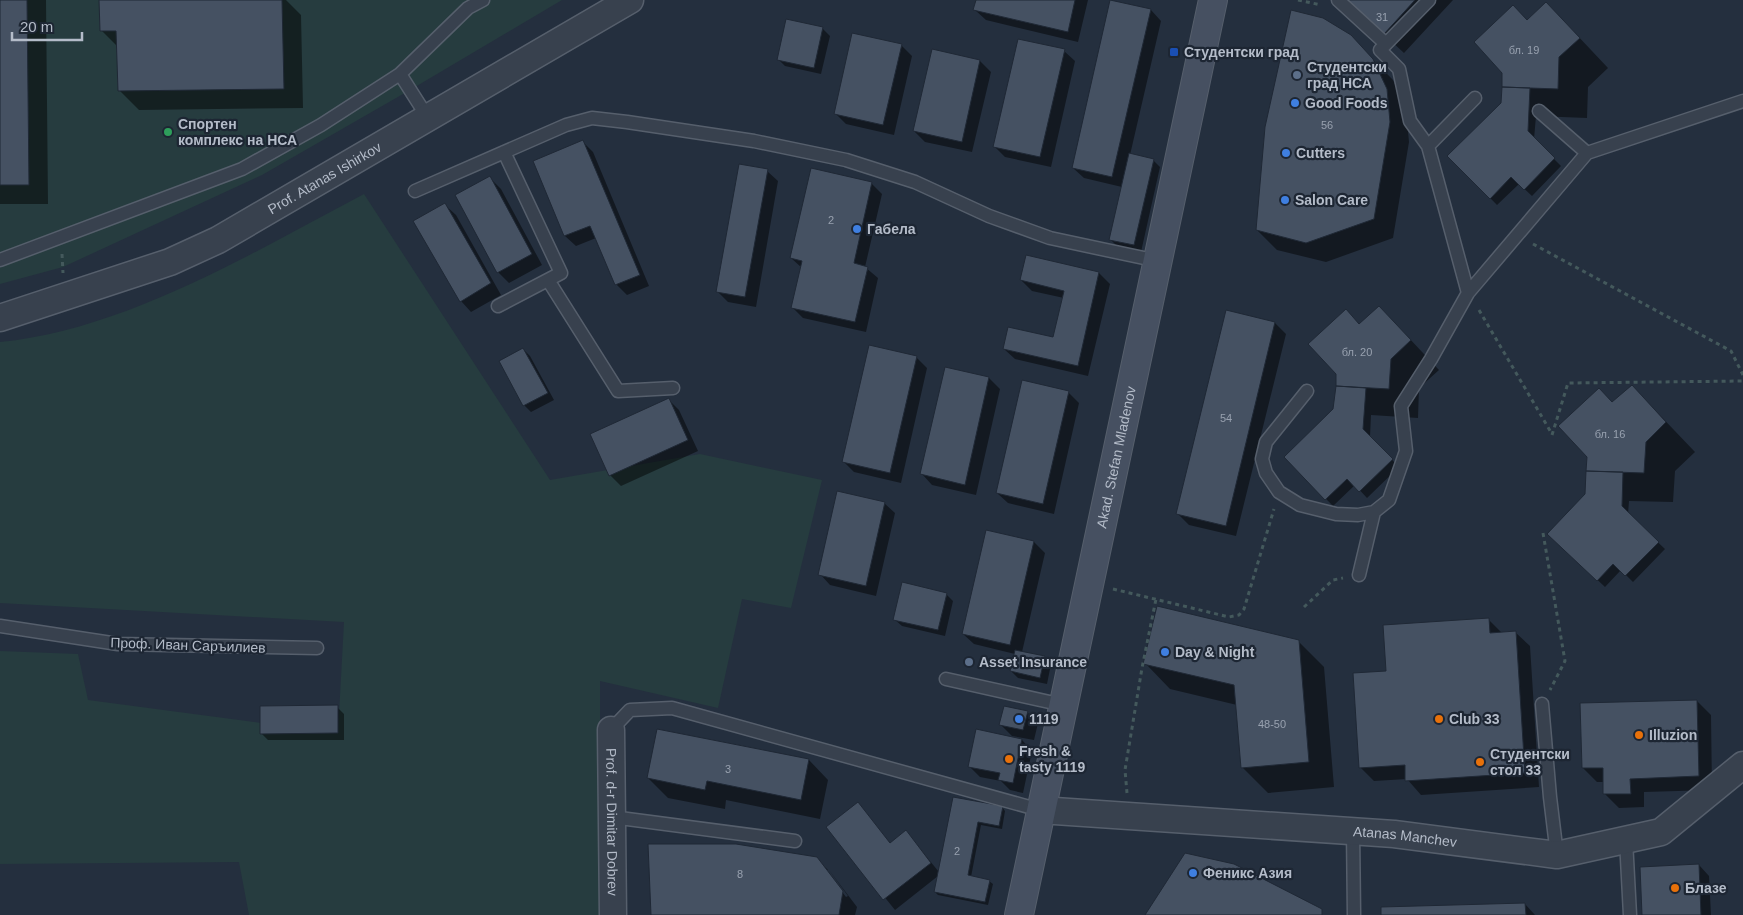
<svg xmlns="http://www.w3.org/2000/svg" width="1743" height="915" font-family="Arial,sans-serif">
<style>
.green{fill:#263c3f}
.shadow{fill:#0007}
.building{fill:#455162;stroke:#1f2835}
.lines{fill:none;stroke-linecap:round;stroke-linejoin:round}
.lane-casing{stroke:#565f6c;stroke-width:15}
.street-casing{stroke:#565f6c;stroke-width:29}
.secondary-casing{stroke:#565f6c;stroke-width:30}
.path{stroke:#44595c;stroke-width:3;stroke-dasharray:4 4;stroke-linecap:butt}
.lane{stroke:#38414e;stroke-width:12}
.street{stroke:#38414e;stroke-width:26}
.secondary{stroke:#465061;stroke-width:28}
.transit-dot{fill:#1a4fb4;stroke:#1d2633;stroke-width:2}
.service-dot{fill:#5c6f8a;stroke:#1d2633;stroke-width:2}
.shop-dot{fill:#3f7fe0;stroke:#1d2633;stroke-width:2}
.leisure-dot{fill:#2e9e5b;stroke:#1d2633;stroke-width:2}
.food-dot{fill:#e8710a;stroke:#1d2633;stroke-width:2}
.labels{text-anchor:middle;stroke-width:4.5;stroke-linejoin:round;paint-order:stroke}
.number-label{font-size:11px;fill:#98a1af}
.poi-label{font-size:14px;font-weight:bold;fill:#b4bcc9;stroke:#1d2633;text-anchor:start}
.street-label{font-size:14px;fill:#b4bcc9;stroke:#1d2633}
</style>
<rect width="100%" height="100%" fill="#242f3e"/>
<path class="green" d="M0,0H562L410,90L262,175L63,267L0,284Z
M364,194L550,480L700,454L822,480L791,608L742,599L718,708L600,681V915H249L239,862L0,864V651L78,654L88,700L338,733L344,622L0,603V342C125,330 254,252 364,194Z"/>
<path class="shadow" d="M0,0H46L48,204H0Z
M100,0H286L301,15L303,108L139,110L119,90L118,47L102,31Z
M977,0H1088L1078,42L986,20L975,10Z
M1347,0H1453L1404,53Z
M1151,10L1161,21L1130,155L1153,160L1160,167L1141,252L1117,246L1110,239L1122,187L1084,178L1073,168Z
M787,20L823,29L830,36L821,74L785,66L778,59Z
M1527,21L1575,33L1608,68L1588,87L1587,118L1536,116L1534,139L1561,166L1532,196L1519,184L1497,205L1449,156L1502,103L1503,87Z
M1350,36L1393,80L1406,110L1409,142L1393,238L1326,262L1277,250L1257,230Z
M901,45L912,56L894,135L846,124L835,113Z
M933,50L980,61L991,72L972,152L925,142L914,131Z
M1064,51L1075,61L1051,167L1005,157L994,146Z
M582,141L593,152L649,286L627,295L616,284L596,238L576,246L565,236L534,162Z
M767,171L778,181L756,307L728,302L717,291Z
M490,178L501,189L542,265L509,283L498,272Z
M872,184L882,194L865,267L878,278L866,332L803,318L792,307L802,268L791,258Z
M445,205L456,215L501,295L471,312L461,301Z
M1099,273L1110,284L1088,376L1015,359L1004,349L1054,339L1064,298L1032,291L1021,280Z
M1227,312L1275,323L1286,334L1236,536L1189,525L1178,514Z
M1360,325L1408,337L1439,370L1419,388L1418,418L1371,415L1370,437L1399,467L1367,498L1355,485L1333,506L1285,457L1335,410L1338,374Z
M523,349L530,356L554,400L531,412L524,405Z
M916,357L927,368L901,483L854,472L843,461Z
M946,368L989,378L1000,389L976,495L932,485L922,474Z
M1632,386L1695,452L1675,471L1673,502L1629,501L1628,514L1665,549L1633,582L1621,570L1605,587L1549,534L1587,495L1613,404Z
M1068,392L1079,403L1054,514L1008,503L997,493Z
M669,400L679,410L698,451L621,486L610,475Z
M884,503L895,513L876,596L830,585L820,574Z
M1034,542L1045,553L1022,652L1044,657L1051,664L1047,684L1018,678L1011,671L1015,654L974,644L963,634Z
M946,594L953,601L945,636L902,626L894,619Z
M1488,619L1502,633L1515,632L1530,646L1539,787L1421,795L1407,779L1374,781L1360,767L1387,672Z
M1298,641L1324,667L1334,787L1268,793L1242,767L1237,705L1170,689L1145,663Z
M1697,701L1711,715L1712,790L1644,792V807L1619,808L1605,794L1604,782H1597L1583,768Z
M337,707L344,714V740H268L261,733Z
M1027,712L1038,723L1034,740L1012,736L1001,725Z
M1022,740L1032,751L1023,793L1010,790L1001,781L980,777L969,766Z
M809,760L828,780L820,819L726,800L725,809L668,798L648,778Z
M954,798L1002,807L1005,811L1002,829L981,825L971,877L989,881L993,884L988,905L938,895L935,892L938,876L895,910L828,827L858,804L891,844L906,832L939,872Z
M816,858L828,870H825L846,897L848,896L829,870L857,907L855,915H653Z
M1699,865L1709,876L1711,915H1643Z
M1525,904L1535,915H1382Z"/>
<path class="building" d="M0,0H27L29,185H0Z
M99,0H282L284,89L118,91L116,31H100Z
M976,0H1075L1068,32L973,10Z
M1110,0L1151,9L1112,177L1072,168Z
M1347,0H1415L1384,34Z
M1546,2L1580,38L1559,57L1558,89L1502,87V73L1474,42L1513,5L1527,20Z
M1291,10L1323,18L1351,35L1373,59L1387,89L1390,122L1374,219L1306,243L1256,230L1265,127Z
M786,19L823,27L814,68L777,60Z
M852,33L902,44L883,125L834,114Z
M1018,39L1065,49L1040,157L993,147Z
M932,49L980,60L962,142L913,131Z
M1502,87L1530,88L1528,131L1555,158L1524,190L1511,177L1490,199L1447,156L1501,103Z
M583,140L640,275L615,285L590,226L564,236L533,161Z
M1129,153L1154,159L1134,245L1109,240Z
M739,164L768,169L745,297L716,292Z
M811,168L872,182L854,263L868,267L855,322L791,308L802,261L790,258Z
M490,176L532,254L497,273L455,195Z
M445,203L491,283L460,302L413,221Z
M1026,255L1099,272L1078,366L1003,349L1008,327L1053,337L1064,291L1020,280Z
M1379,306L1411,340L1391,359L1389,389L1336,386V374L1308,344L1346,309L1359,324Z
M1226,310L1275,322L1226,526L1176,514Z
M869,345L917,356L890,473L842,462Z
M523,348L548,393L523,406L499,361Z
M945,367L989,377L965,485L920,474Z
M1022,380L1069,391L1043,504L996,493Z
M1632,385L1666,422L1646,442L1644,473L1586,471L1587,457L1558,426L1599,388L1612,402Z
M1336,386L1366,388L1363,429L1393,459L1359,492L1347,479L1325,500L1284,457L1333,409Z
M669,398L688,440L609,476L590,434Z
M1586,471L1623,472L1622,506L1659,542L1625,576L1613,564L1597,581L1547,534L1585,494Z
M837,491L885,502L866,586L818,575Z
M986,530L1034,541L1010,645L962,634Z
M902,582L947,593L938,630L893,620Z
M1157,606L1299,640L1309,762L1241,768L1234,685L1143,664Z
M1489,618L1490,633L1516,631L1525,773L1405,781V765L1359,768L1353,673L1386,671L1383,625Z
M1015,650L1045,656L1040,678L1010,671Z
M1697,700L1699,776L1630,779L1631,794H1603V768H1582L1580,703Z
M338,705V733L260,734V706Z
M1004,706L1028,711L1023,730L999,725Z
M657,729L809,759L801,800L707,781L705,790L647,778Z
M976,729L1022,739L1013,783L998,780L1000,773L968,767Z
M953,797L1003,806L999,826L978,822L968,875L990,880L985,902L934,892Z
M858,802L890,843L906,830L931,863L883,900L826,827Z
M648,844H736L817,857L843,891L839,915H651Z
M1185,853L1234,864L1322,909V915H1145Z
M1699,864L1701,915H1642L1640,867Z
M1525,903L1526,915H1381V907Z"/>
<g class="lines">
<defs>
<path id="lane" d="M1338,0L1386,44
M400,74L468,8L483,0
M1539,111L1587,153
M1428,146L1410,121L1399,69L1380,50L1429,0
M415,191L566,125L592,118L627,122L754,141L846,160L915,182L989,216L1050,238L1158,261
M0,260L242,169L321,125L400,74L428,118
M548,280L618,391L673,388
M1468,293L1428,146L1475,98
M498,306L561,273L504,152
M1307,391L1266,442L1262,459L1266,473L1279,492L1300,505L1336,514L1358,515L1374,512L1389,500L1406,451L1401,406L1431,359L1468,293L1587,153L1743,101
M1359,575L1374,512
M0,626L118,644L317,648
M946,679L1063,705
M1542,704L1550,797L1557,855
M611,730L630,710L672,708L1040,810
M612,817L795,841
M1353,830L1354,915
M1626,840L1630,915"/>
<g id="street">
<path id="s1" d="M0,318L170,262L218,240L630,0"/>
<path id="s2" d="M611,730L613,915"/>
<path id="s3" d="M1040,810L1394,834L1557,855L1661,832L1743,765"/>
</g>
<g id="secondary">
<path id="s4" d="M1019,915L1213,0"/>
</g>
</defs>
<use href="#lane" class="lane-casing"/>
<use href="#street" class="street-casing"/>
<use href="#secondary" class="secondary-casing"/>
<path class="path" d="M1298,0L1321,5
M1533,244L1731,351L1743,375
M62,254L63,273
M1479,310L1552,434
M1552,435L1568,383L1743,381
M1543,533L1565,661L1550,690
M1113,589L1229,617L1239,615L1244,609L1274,509
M1304,607L1333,580L1343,578
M1127,793L1125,770L1142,668L1156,599"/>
<use href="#lane" class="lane"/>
<use href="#street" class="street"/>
<use href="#secondary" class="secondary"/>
</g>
<rect class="transit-dot" x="1169" y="47" width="10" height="10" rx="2.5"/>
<g class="service-dot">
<circle cx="1297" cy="75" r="5"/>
<circle cx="969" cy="662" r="5"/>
</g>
<g class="shop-dot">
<circle cx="1295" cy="103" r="5"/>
<circle cx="1286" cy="153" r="5"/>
<circle cx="1285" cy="200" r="5"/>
<circle cx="857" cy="229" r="5"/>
<circle cx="1165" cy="652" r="5"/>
<circle cx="1019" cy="719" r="5"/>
<circle cx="1193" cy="873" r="5"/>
</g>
<circle class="leisure-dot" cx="168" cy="132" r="5"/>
<g class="food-dot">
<circle cx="1439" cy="719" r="5"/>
<circle cx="1639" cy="735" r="5"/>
<circle cx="1009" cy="759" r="5"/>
<circle cx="1480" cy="762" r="5"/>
<circle cx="1675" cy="888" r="5"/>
</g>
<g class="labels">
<g class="number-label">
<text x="1382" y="21">31</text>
<text x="1524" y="54">бл. 19</text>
<text x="1327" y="129">56</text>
<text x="831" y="224">2</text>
<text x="1357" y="356">бл. 20</text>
<text x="1226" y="422">54</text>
<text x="1610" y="438">бл. 16</text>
<text x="1272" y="728">48-50</text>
<text x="728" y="773">3</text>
<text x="957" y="855">2</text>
<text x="740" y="878">8</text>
</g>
<g class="poi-label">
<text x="1184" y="57">Студентски град</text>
<text x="1307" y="72">Студентски<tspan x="1307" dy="16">град НСА</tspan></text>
<text x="1305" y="108">Good Foods</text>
<text x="178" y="129">Спортен<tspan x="178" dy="16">комплекс на НСА</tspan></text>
<text x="1296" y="158">Cutters</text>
<text x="1295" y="205">Salon Care</text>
<text x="867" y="234">Габела</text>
<text x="1175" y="657">Day &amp; Night</text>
<text x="979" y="667">Asset Insurance</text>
<text x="1029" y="724">1119</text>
<text x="1449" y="724">Club 33</text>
<text x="1649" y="740">Illuzion</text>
<text x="1019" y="756">Fresh &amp;<tspan x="1019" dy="16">tasty 1119</tspan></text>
<text x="1490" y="759">Студентски<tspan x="1490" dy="16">стол 33</tspan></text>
<text x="1203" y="878">Феникс Азия</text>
<text x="1685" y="893">Блазе</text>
</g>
<g class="street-label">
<text dy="5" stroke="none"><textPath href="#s1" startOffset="355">Prof. Atanas Ishirkov</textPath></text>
<text dy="5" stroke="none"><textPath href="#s4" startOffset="468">Akad. Stefan Mladenov</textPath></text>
<text transform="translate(188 645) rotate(2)" y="5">Проф. Иван Саръилиев</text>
<text dy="5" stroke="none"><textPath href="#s2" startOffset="92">Prof. d-r Dimitar Dobrev</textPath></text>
<text dy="5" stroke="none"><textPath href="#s3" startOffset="366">Atanas Manchev</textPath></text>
</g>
</g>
<path d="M12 32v8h70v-8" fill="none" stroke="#b4bcc9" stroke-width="2.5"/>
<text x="20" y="32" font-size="15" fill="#b4bcc9" stroke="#1d2633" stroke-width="4" paint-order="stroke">20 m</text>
</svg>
